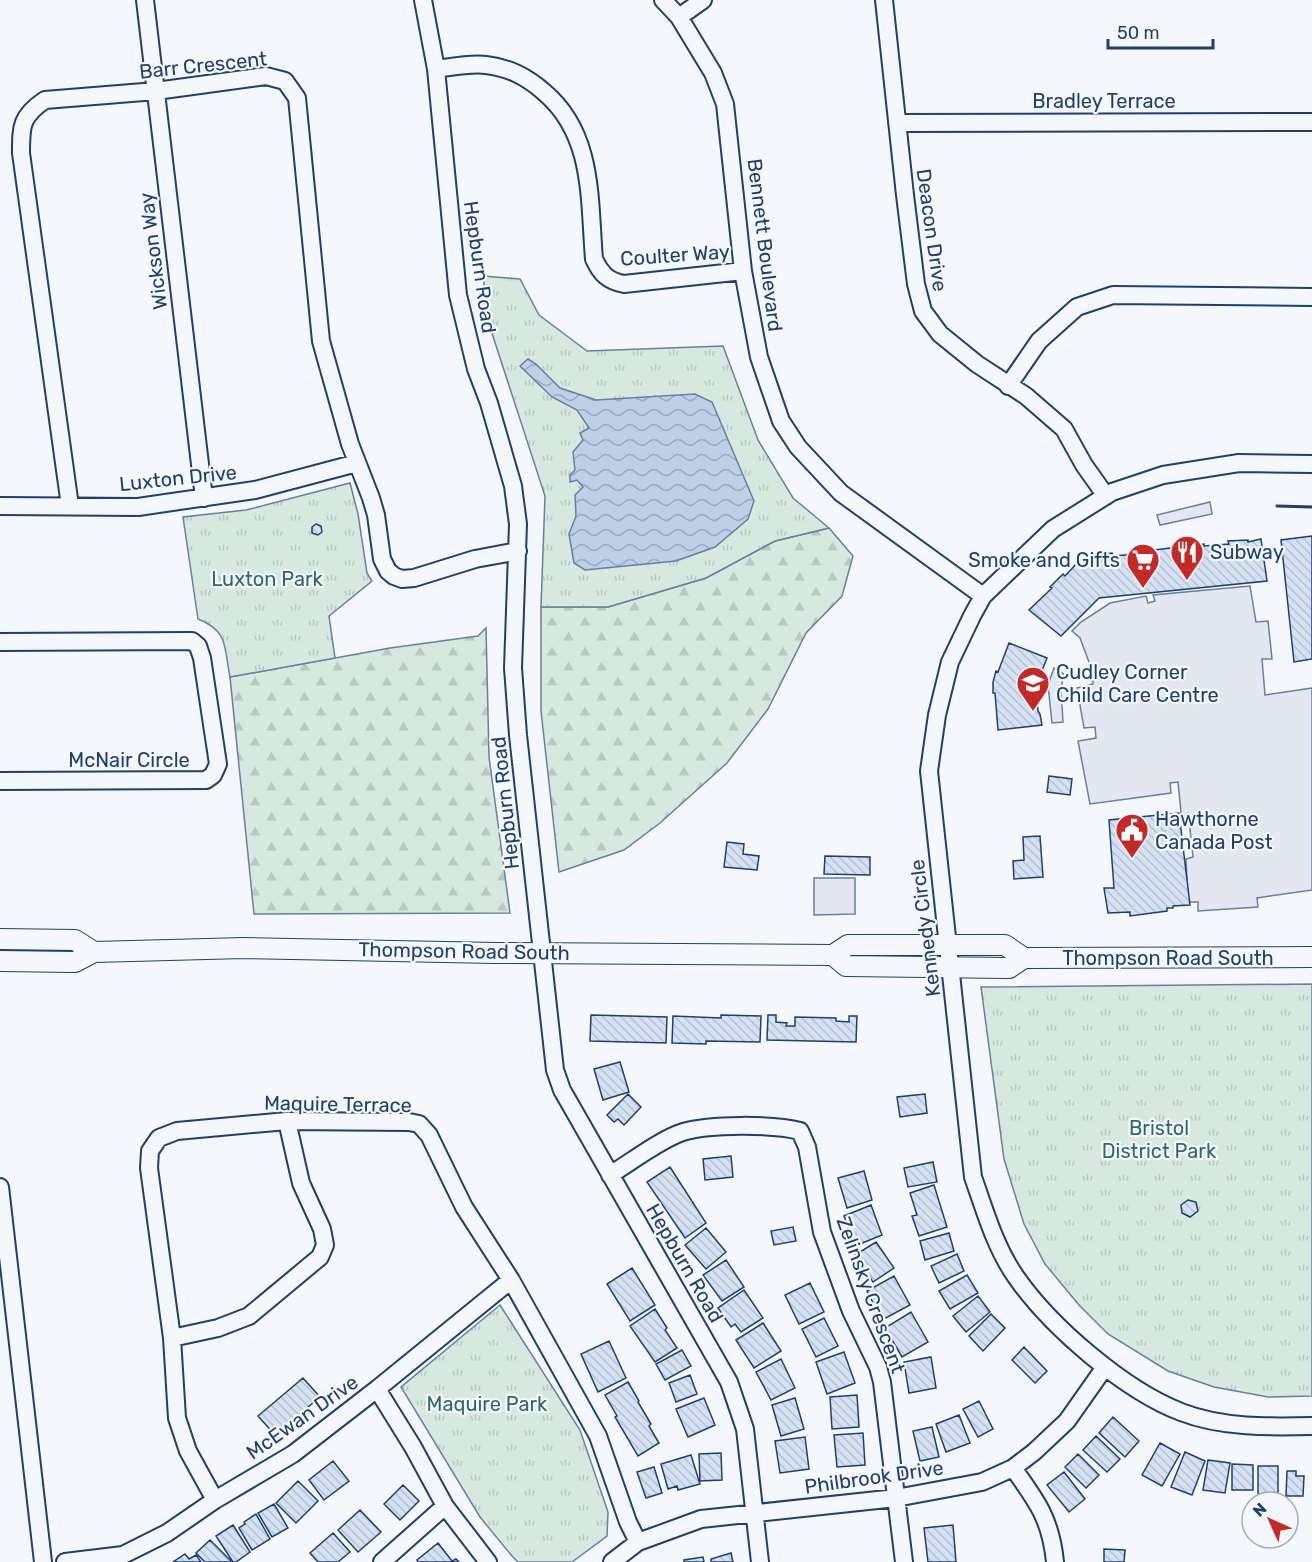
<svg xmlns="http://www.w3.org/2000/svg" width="1312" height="1562" font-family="Rubik,sans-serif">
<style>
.forest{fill:url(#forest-firs);stroke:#687fa3;stroke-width:1.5}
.park{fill:url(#park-tufts);stroke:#687fa3;stroke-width:1.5}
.parking{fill:#e3e8f0;stroke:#687fa3;stroke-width:1.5}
.water{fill:url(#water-waves);stroke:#687fa3;stroke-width:1.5}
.building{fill:url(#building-back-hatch);stroke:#1d3f73;stroke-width:1.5}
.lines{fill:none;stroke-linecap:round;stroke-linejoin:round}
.minor-casing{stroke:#1d3f73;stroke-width:20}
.major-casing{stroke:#1d3f73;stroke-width:22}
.minor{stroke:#f4f7fb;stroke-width:16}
.major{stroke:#f4f7fb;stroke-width:20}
.wall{stroke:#1d3f73;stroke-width:3}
.labels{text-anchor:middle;stroke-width:4.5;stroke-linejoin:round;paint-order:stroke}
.street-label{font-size:20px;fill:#1d3f73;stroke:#f4f7fb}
.poi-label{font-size:20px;fill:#1d3f73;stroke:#f4f7fb;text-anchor:start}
.park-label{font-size:20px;fill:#2c6c60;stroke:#f4f7fb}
</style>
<defs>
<pattern id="forest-firs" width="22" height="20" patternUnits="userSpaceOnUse" patternTransform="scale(1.5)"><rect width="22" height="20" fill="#d7e8df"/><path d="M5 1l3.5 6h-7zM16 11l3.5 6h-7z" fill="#b8c8c3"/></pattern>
<pattern id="park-tufts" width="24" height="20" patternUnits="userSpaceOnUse" patternTransform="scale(1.5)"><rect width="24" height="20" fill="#d7e8df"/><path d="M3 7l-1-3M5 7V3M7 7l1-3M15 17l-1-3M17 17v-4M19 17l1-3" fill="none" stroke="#b8c8c3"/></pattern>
<pattern id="water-waves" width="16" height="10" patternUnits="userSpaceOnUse" patternTransform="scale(1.5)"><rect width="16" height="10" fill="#bed0e5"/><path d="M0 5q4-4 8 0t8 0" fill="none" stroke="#9aaabe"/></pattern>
<pattern id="building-back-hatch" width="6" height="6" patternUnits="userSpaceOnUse" patternTransform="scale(1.5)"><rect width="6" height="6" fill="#d5e0f0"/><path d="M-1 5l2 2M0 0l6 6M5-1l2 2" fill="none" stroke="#b6c1d1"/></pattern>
</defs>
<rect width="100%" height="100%" fill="#f4f7fb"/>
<path class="forest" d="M829,528L853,556L842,596L806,633L768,709L727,763L660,823L624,850L559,872L541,711V607H608L706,578L775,541Z
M486,628L489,757L510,913L254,914L230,677L390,648L478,636Z"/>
<path class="park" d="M483,276L520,279L539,315L587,351L723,346L758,440L793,498L829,528L775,541L706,578L608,607H541L545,496L489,324Z
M350,483L358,514L367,573L372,581L329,616L335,658L230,677C224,648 229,631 198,619L183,517L246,510Z
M1312,984V1396L1268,1397L1214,1387L1168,1371L1108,1334L1079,1305L1045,1264L1024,1224L1004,1159L981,987Z
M500,1305L580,1430L608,1512L607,1536L572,1562H518L512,1556L480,1517L401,1387Z"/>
<path class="parking" d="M1210,502L1212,514L1160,525L1157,515Z
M1250,586L1256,622L1268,621L1272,659H1262L1265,695L1312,688V890L1257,898L1258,907L1198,911V902H1188L1186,859L1193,857L1189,820L1182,822L1178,782L1170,783L1171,793L1090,804L1078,741L1096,738L1095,727L1084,728L1077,688L1093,684L1092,670L1080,638L1072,631L1081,622L1110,603L1146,596L1148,603L1155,601L1153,595Z
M1054,668L1064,674L1061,689L1063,722L1052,723L1048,685Z
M814,878H855V914L814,915Z"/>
<path class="water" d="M528,359L536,364L560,388L596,400L695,394L712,402L754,501L748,519L715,547L676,561L585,570L574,563L569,534L576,516L575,495L583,487L577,480L570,482V475L575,470L573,452L583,440L580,433L589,428L577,410L552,397L520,366Z"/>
<path class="building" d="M316,524L321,526L322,532L318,535L312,533V527Z
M1312,536V659L1294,662L1281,540Z
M1261,539L1267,581L1099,598L1061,636L1029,610L1052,588L1050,587L1063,574L1065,576L1079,561L1090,560L1089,556L1112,553L1113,556L1137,554V552L1204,544V546L1229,544L1228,541L1248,540V542Z
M1009,643L1047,658L1036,686L1038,711L1040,714L1042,725L998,730L995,693H993V682L996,671L998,672Z
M1049,776L1072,779L1070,795L1047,792Z
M1179,813L1190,905L1173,906V908H1167V911L1130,916V912L1108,913L1104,888H1114L1109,820Z
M1040,836L1043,877L1014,879L1013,861L1024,860L1023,837Z
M727,842L744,844L743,854L759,856L757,870L724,867Z
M825,856L870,857V875L824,874Z
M591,1015L667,1017L666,1043L590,1041Z
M721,1015L761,1016L760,1042L706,1041V1044L672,1043L673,1016L721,1018Z
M768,1015H776V1022L787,1023L786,1026H795V1017L836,1018V1021L849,1022V1016H857L856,1042L767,1040Z
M620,1062L629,1092L603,1100L594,1069Z
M628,1094L641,1107L624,1125L618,1119L614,1122L607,1115Z
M925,1094L927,1113L900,1117L897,1097Z
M731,1156L733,1177L705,1180L703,1159Z
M933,1162L937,1182L908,1187L904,1168Z
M670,1167L706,1223L685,1238L647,1182Z
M864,1171L872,1200L847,1208L838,1178Z
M934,1185L947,1227L919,1236L912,1216L917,1215L910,1193Z
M1188,1200L1196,1202L1198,1211L1190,1217L1182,1213L1181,1205Z
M871,1205L882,1235L855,1246L844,1216Z
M793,1227L796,1241L774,1245L771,1231Z
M706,1228L726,1252L706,1269L685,1245Z
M949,1233L954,1251L925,1260L920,1241Z
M876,1242L894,1268L873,1282L855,1255Z
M957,1254L964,1271L939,1283L931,1266Z
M726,1260L744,1287L722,1301L703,1275Z
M632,1268L655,1305L630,1321L607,1284Z
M967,1275L978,1293L950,1309L939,1291Z
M894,1276L910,1305L882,1320L867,1291Z
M810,1283L824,1312L799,1324L785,1295Z
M744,1290L763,1318L741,1332L735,1324L731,1327L718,1308Z
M978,1296L990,1312L966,1332L953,1316Z
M655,1309L667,1328L665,1330L677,1348L655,1362L630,1326Z
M911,1312L928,1342L902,1357L885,1328Z
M991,1314L1005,1328L983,1351L969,1336Z
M824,1318L838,1346L816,1357L802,1329Z
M763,1323L781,1351L754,1368L736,1340Z
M609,1341L626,1378L598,1392L581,1354Z
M1024,1347L1047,1371L1035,1383L1012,1360Z
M682,1350L691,1366L665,1380L656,1364Z
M844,1352L855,1383L827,1394L816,1362Z
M931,1357L936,1388L909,1393L904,1362Z
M781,1359L795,1388L771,1400L756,1372Z
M690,1375L697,1394L676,1402L669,1383Z
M303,1378L320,1397L275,1435L258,1416Z
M628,1382L639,1401L638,1402L651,1424L649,1426L659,1443L638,1456L615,1417L617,1416L605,1395Z
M857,1395L859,1427L832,1429L830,1397Z
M704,1398L715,1425L688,1437L676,1409Z
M795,1398L804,1429L781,1436L772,1405Z
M979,1401L993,1429L978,1437L963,1409Z
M959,1415L970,1443L946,1452L936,1424Z
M1113,1417L1139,1441L1125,1457L1099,1433Z
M932,1427L939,1457L920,1461L913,1431Z
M863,1433L865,1465L837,1467L834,1435Z
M1096,1436L1120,1459L1107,1472L1083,1450Z
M805,1437L809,1469L780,1473L775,1441Z
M1160,1443L1180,1454L1162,1486L1142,1475Z
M1185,1452L1205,1461L1192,1495L1171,1487Z
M721,1453L722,1480L700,1481L699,1454Z
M1078,1454L1099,1475L1086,1488L1065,1467Z
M691,1455L700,1484L678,1490L677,1486L668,1489L661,1464Z
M1208,1460L1230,1463L1225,1493L1203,1490Z
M333,1461L349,1481L324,1500L309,1480Z
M1232,1464L1253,1465V1490H1232Z
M1258,1466H1278V1500H1258Z
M654,1467L662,1493L646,1498L637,1472Z
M1287,1471H1296V1476H1304L1303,1496H1286Z
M1064,1472L1085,1499L1069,1512L1047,1485Z
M298,1481L318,1501L296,1523L276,1503Z
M403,1485L419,1501L400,1520L384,1504Z
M274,1504L288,1528L272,1537L258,1513Z
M360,1510L381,1532L358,1552L338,1530Z
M256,1514L270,1539L252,1550L239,1528L245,1524L244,1522Z
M233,1525L250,1552L236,1562H233L216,1536Z
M953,1525L956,1562H928L924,1528Z
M333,1533L350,1552L338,1562H318L310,1553Z
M210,1540L231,1561L230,1562H205L196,1553Z
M438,1543L452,1561L456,1559L459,1562H418L417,1560Z
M1104,1549L1125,1550L1124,1562H1104Z
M731,1553L733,1562H711V1559Z
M185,1554L189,1559L196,1555L201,1562H173Z
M703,1557L704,1562H684V1560Z"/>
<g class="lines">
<defs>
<path id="minor" d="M145,0L204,498
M423,0L436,69L458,295L476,369L489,403L513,486L518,524L513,668L518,735L555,1070L562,1090L729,1382L745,1429L760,1562
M663,0L679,17L713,73L725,104L743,271L759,357L781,421L798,447L841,493L983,596
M884,0L905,195L916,284L923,311L940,334L977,364L1026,396L1064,429L1084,465L1106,496
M679,17L703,0
M436,69C452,67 470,63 486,65C510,68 527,77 544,92C594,134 589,199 594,259C601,274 608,281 624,284L743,271
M897,123L1312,122
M1008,386L1039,341L1077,307L1113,295L1312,297
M1312,464L1239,463L1163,475L1112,492L1053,529L983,596L972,616L950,662L937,715L929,771L973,1177C985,1211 995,1247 1016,1277C1051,1327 1124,1390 1181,1412C1222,1428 1269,1427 1312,1426
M0,506L138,507L255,490L357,463
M70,506L21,153C21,126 21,116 45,100L156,91L266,76L285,81L297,98L321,341L350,444L371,498L376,515L382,559L388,571L394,576L402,579L414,578L475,559L518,551
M0,642L192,641L198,646L202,658L218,764L213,775L206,780L0,781
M610,1175C631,1162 661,1139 683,1132C710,1124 773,1124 800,1131L807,1147L822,1232L851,1311L878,1367L882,1382L904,1562
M0,1187L43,1562
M172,1338L218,1328L249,1316L320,1257L325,1245L322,1229L301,1183L287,1121
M377,1389L413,1447L445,1506L488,1562
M1013,1468C1037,1501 1051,1520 1055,1562
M215,1500L188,1451L177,1418L172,1338L149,1168L150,1151L159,1138L177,1131L287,1121L409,1122L419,1124L429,1135L464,1207L511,1280L598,1436L628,1522L638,1542
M65,1562L123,1555L167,1533L215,1500L293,1454L377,1389L511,1280
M382,1562L445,1506
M612,1562L638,1542L701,1519L896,1498L982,1482L1013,1468L1034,1452L1067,1421L1105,1367"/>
<path id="major" d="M0,939L75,940L94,952
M833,955L846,966L1009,968L1024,958
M0,961L75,962L94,952L244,948L495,953L833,955L848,945H1005L1024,958L1312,957"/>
</defs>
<use href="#minor" class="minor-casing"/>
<use href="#major" class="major-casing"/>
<use href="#minor" class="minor"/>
<use href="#major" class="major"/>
<path class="wall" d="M1277,506L1312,507"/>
</g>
<defs>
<symbol id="restaurant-pin" viewBox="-11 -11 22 30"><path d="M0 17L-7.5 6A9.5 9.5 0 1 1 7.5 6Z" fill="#c62828" stroke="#f4f7fb"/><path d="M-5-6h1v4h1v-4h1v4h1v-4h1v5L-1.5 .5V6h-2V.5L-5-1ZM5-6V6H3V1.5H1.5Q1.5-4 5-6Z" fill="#fff"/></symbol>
<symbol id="supermarket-pin" viewBox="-11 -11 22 30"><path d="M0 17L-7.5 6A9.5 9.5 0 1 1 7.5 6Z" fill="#c62828" stroke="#f4f7fb"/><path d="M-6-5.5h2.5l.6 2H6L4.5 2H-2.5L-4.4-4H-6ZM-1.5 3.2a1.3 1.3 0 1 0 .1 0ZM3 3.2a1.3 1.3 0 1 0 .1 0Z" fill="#fff"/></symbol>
<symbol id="school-pin" viewBox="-11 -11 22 30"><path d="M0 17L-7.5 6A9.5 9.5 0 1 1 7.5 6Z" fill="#c62828" stroke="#f4f7fb"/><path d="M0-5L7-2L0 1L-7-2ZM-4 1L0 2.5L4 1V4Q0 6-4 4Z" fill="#fff"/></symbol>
<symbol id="civic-pin" viewBox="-11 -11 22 30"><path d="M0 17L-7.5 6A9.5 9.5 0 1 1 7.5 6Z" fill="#c62828" stroke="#f4f7fb"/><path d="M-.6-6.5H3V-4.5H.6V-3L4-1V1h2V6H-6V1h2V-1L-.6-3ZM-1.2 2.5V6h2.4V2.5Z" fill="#fff"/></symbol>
</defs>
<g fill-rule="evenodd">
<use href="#restaurant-pin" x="1168" y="533" width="38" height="52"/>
<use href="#supermarket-pin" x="1124" y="541" width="38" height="52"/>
<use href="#school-pin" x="1014" y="664" width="38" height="52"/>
<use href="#civic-pin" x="1113" y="811" width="38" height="52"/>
</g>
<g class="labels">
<g class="street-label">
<text transform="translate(203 65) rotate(-6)" y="7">Barr Crescent</text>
<text x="1104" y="108">Bradley Terrace</text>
<text transform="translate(932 230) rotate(82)" y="7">Deacon Drive</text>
<text transform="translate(765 245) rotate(83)" y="7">Bennett Boulevard</text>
<text transform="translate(153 251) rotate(-97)" y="7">Wickson Way</text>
<text transform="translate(675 255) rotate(-4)" y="7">Coulter Way</text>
<text transform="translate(480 267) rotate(82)" y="7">Hepburn Road</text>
<text transform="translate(178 478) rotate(-6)" y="7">Luxton Drive</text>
<text x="129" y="767">McNair Circle</text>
<text transform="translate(505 803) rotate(-96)" y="7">Hepburn Road</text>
<text transform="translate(925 928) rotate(-97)" y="7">Kennedy Circle</text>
<text transform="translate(464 951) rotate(1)" y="7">Thompson Road South</text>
<text x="1168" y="965">Thompson Road South</text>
<text transform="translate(338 1104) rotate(1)" y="7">Maquire Terrace</text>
<text transform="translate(685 1263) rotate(60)" y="7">Hepburn Road</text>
<text transform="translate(871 1295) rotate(70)" y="7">Zelinsky Crescent</text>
<text transform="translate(302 1417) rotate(-35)" y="7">McEwan Drive</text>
<text transform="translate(874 1477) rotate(-8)" y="7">Philbrook Drive</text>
</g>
<g class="poi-label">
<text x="1210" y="559">Subway</text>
<text x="1120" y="567" text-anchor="end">Smoke and Gifts</text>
<text x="1056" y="679">Cudley Corner<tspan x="1056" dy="23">Child Care Centre</tspan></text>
<text x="1155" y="826">Hawthorne<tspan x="1155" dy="23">Canada Post</tspan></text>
</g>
<g class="park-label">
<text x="267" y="586">Luxton Park</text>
<text x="1159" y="1135">Bristol<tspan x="1159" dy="23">District Park</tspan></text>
<text x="487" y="1411">Maquire Park</text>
</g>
</g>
<g transform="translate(1270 1520) rotate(315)"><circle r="28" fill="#f4f7fb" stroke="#9eadc5" stroke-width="1.5"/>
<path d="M0-4.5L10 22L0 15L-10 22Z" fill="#c62828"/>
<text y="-9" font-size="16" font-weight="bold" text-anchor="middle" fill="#1d3f73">N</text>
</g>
<path d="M1108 39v9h105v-9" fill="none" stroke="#1d3f73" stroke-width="3"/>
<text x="1117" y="39" font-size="18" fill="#1d3f73" stroke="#f4f7fb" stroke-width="4.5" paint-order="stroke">50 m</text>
</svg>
